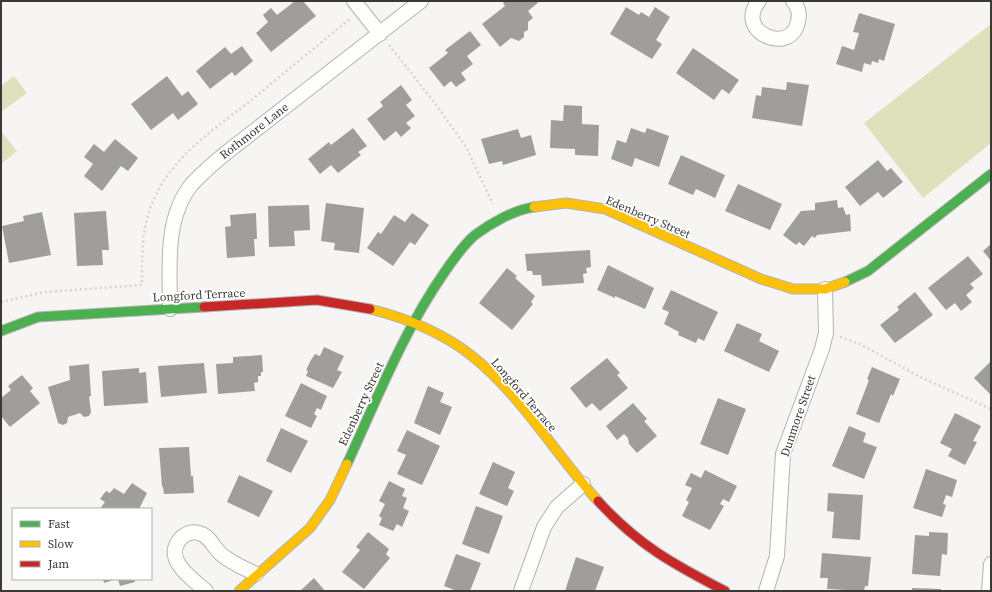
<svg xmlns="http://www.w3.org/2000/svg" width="992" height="592" viewBox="0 0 992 592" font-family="'Source Serif 4',serif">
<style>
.green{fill:#dfe1bd}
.building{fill:#9f9e9d}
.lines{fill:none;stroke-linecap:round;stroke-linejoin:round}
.street-casing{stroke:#b4b3b2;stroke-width:16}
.fast-casing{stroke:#b4b3b2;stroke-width:11}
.slow-casing{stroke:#b4b3b2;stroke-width:11}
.jam-casing{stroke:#b4b3b2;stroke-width:11}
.path{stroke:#d4d4d3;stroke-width:2.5;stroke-dasharray:2 3;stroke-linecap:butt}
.street{stroke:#fefefd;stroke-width:14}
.fast{stroke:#4caf50;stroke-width:9}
.slow{stroke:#ffc107;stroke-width:9}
.jam{stroke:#c62828;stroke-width:9}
.labels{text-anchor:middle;stroke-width:4;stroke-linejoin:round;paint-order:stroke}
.street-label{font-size:12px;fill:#3a3937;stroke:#fff}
</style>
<rect width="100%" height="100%" fill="#f7f5f3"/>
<path class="green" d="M991,24V143L923,198L864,123Z
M14,76L27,93L1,112V86Z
M1,131L17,151L1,164Z"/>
<path class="building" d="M295,1H303L316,16L271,52L256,33L268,22L263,15L271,8L277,15Z
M505,1H540L528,11L533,18L528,22V30L524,32V37L519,41L511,38L500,47L482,24L505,6L503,3Z
M626,7L639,15L641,12L649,17L655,7L670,17L656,40L662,44L652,59L610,34Z
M859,13L895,24L884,61L879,59L878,63L872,61L871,65L864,63L862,72L836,64L842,46L854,50L859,33L853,32Z
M470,31L481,45L467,56L473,64L461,73L466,80L456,87L451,81L444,87L429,68L448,53L445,50Z
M242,46L253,61L235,76L232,72L210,89L196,71L225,47L231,54Z
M693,48L739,80L729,94L722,89L714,100L676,73Z
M167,76L182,96L188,91L198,104L178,120L173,113L151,130L131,104Z
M787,82L809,85L802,126L752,118L756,95L761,96L762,87L786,90Z
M401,85L412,100L406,105L415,116L406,123L411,128L401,137L396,131L384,141L367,119L383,106L380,102Z
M564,105L582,106V124L599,125L598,156L575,155V149L550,148L551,120L563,121Z
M353,128L367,146L358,152L361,155L338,173L331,165L320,174L308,159L329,142L331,145Z
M631,128L645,133L647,128L669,136L659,167L635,158L632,167L611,159L617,140L626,143Z
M518,129L521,138L531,135L536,155L503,165L502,161L489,164L481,139Z
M115,139L138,158L128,171L121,166L102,191L84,176L93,164L84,157L94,144L104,152Z
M681,155L725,175L715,198L696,189L693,195L668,184Z
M878,160L887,171L891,168L903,182L883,198L878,192L860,206L845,187Z
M738,184L782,204L770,230L725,211Z
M837,200L838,208L843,207L846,215L850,214L851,231L817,235L815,238L812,236L804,246L799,242L796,245L783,235L801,211L815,210V203Z
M326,203L364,208L359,253L334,250L335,243L321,241Z
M309,205L310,230L294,231L295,246L269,247L268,206Z
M106,211L109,250H102L103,265L77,266L74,213Z
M42,212L51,255L9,263L2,226L24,221L23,216Z
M256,213L257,239H254L255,256L227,258L225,227L231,226L230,215Z
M412,213L429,225L415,245L410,242L393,266L367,248L378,232L381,234L394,215L405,222Z
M991,244V261L983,251Z
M590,250L591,267L586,268L587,273L583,274L584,283L542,286L541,275H533L532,271H527L525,254Z
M968,256L983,274L970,284L974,288L966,295L972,302L961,311L955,303L946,310L928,288Z
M608,265L654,288L645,309L615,296V298L597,290Z
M507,268L517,276L515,278L535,296L531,302L533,304L512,330L479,303Z
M671,290L718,312L704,341L698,338L696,343L678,335L679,332L664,324L669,312L662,309Z
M915,292L933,315L895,343L880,325L899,310L897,307Z
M737,323L762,334L759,341L779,351L769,372L724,351Z
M324,347L344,356L337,370L342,372L333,388L306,376L308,371L306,370L311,360L315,354L320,356Z
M262,355L263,372H261V376H258V382L254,383L255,391L218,394L216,364L233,363V357Z
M607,358L620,373L617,375L628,388L600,411L592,403L586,408L570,388Z
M991,361V395L974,378Z
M204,363L207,393L161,397L158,366Z
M89,364L91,396L89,397L91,412L89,416L84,417L80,413L68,417L67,423L63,425L58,423L48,387L70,380L69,366Z
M872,367L900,379L893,396L891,394L879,423L856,414L869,380L867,379Z
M139,368V373L146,372L148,403L104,406L102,371Z
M22,375L33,388L30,391L40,403L10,427L1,416V398L11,390L8,386Z
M301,383L327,396L321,410L317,408L314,414L317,416L311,428L285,416Z
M428,386L444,393L440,402L452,407L440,435L414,423Z
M718,398L746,409L728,455L700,444Z
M633,403L647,419L644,421L657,436L637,453L629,444L628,438L624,434L617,440L606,426Z
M955,413L981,426L973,441L977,442L965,465L948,456L952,449L940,443Z
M849,426L866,433L863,442L877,447L864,479L832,466Z
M281,428L308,441L291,473L266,461Z
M407,430L440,446L422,485L397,474L406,455L397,451Z
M189,447L191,476H193L194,493L164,494L163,487H162L159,448Z
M493,462L515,472L508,488L514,491L507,506L479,494Z
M926,469L957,480L952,497L946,495L943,504L946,505L942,517L913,508Z
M705,470L737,486L729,502L723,499L720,504L724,506L710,530L682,516L689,502L686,500L692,488L685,485L691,473L701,478Z
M239,475L273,491L259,517L227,502Z
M389,481L405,489L402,496L407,498L403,508L409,511L402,527L397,524L393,531L379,525L382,518L379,516L385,504L379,501Z
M132,483L147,493L139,509H100L105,502L100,499L106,491L110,493L114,488L124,494Z
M828,493L863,495L860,540L832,538L834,512L827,511Z
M476,506L503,516L489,554L462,544Z
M368,532L389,549L386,554L390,558L364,589L342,572L360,550L356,547Z
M929,532L948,533L947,555L942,554L940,576L912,574L915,535L929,536Z
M822,553L871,557L868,586H865L864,591L827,589L828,578H820Z
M456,554L481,563L470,591H457L444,586Z
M576,557L604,567L595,591H565Z
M314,578L325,591H300Z
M103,579H117L104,583Z
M118,579H134L135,582L120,586Z
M912,588L941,589V591H912Z"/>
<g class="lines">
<g class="street-casing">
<path id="street" d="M354,1L380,34
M759,1C733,32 792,57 798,21C800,14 798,7 793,1
M170,309C170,268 164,218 192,184C204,171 217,160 231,149L421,1
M206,591C191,578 161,558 182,537C187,533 193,531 199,533C210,536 213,547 221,554C231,563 244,568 256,574
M521,591L544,527L557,507L583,484
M766,591L777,556L783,454L822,349L826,333L825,289
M989,591L991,564"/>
</g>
<g class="fast-casing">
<path id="fast" d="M845,282L868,271L991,174
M1,331L38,317L204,307
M347,464C377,399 403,332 444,273C453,260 463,245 475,235C491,223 514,210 534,207"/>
</g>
<g class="slow-casing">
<path id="slow" d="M534,207L566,203L605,209L761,279L793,289H825L845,282
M370,309C406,318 442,332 472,356C522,396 555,454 598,501
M239,591L310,528L330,500L347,464"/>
</g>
<g class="jam-casing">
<path id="jam" d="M204,307L317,300L370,309
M598,501C638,545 673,564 725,591"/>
</g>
<path class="path" d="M389,45L434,102L466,147L493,204
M1,302L45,292L142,285C142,257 141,231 152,204C170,157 216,128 254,98C286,71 318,45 350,19
M840,337L860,344L920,377L991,409"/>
<use href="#street" class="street"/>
<use href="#fast" class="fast"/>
<use href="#slow" class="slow"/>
<use href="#jam" class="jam"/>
</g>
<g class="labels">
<g class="street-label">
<text transform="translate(254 131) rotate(-38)" y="4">Rothmore Lane</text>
<text transform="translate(648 217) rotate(23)" y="4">Edenberry Street</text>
<text transform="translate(199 295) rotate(-3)" y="4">Longford Terrace</text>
<text transform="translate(524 395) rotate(49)" y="4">Longford Terrace</text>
<text transform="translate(361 404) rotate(-65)" y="4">Edenberry Street</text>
<text transform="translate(798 416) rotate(-71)" y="4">Dunmore Street</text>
</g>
</g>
<rect width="992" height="592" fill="none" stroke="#3a3937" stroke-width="4"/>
<rect x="12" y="508" width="140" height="72" fill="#ffffff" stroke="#b0b0af"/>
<rect x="20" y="521" width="20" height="6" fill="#4caf50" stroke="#b0b0af"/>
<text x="48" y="528" font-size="12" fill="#3a3937">Fast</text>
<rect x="20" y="541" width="20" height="6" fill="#ffc107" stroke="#b0b0af"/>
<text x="48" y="548" font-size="12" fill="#3a3937">Slow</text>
<rect x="20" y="561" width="20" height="6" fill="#c62828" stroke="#b0b0af"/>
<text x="48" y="568" font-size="12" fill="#3a3937">Jam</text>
</svg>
